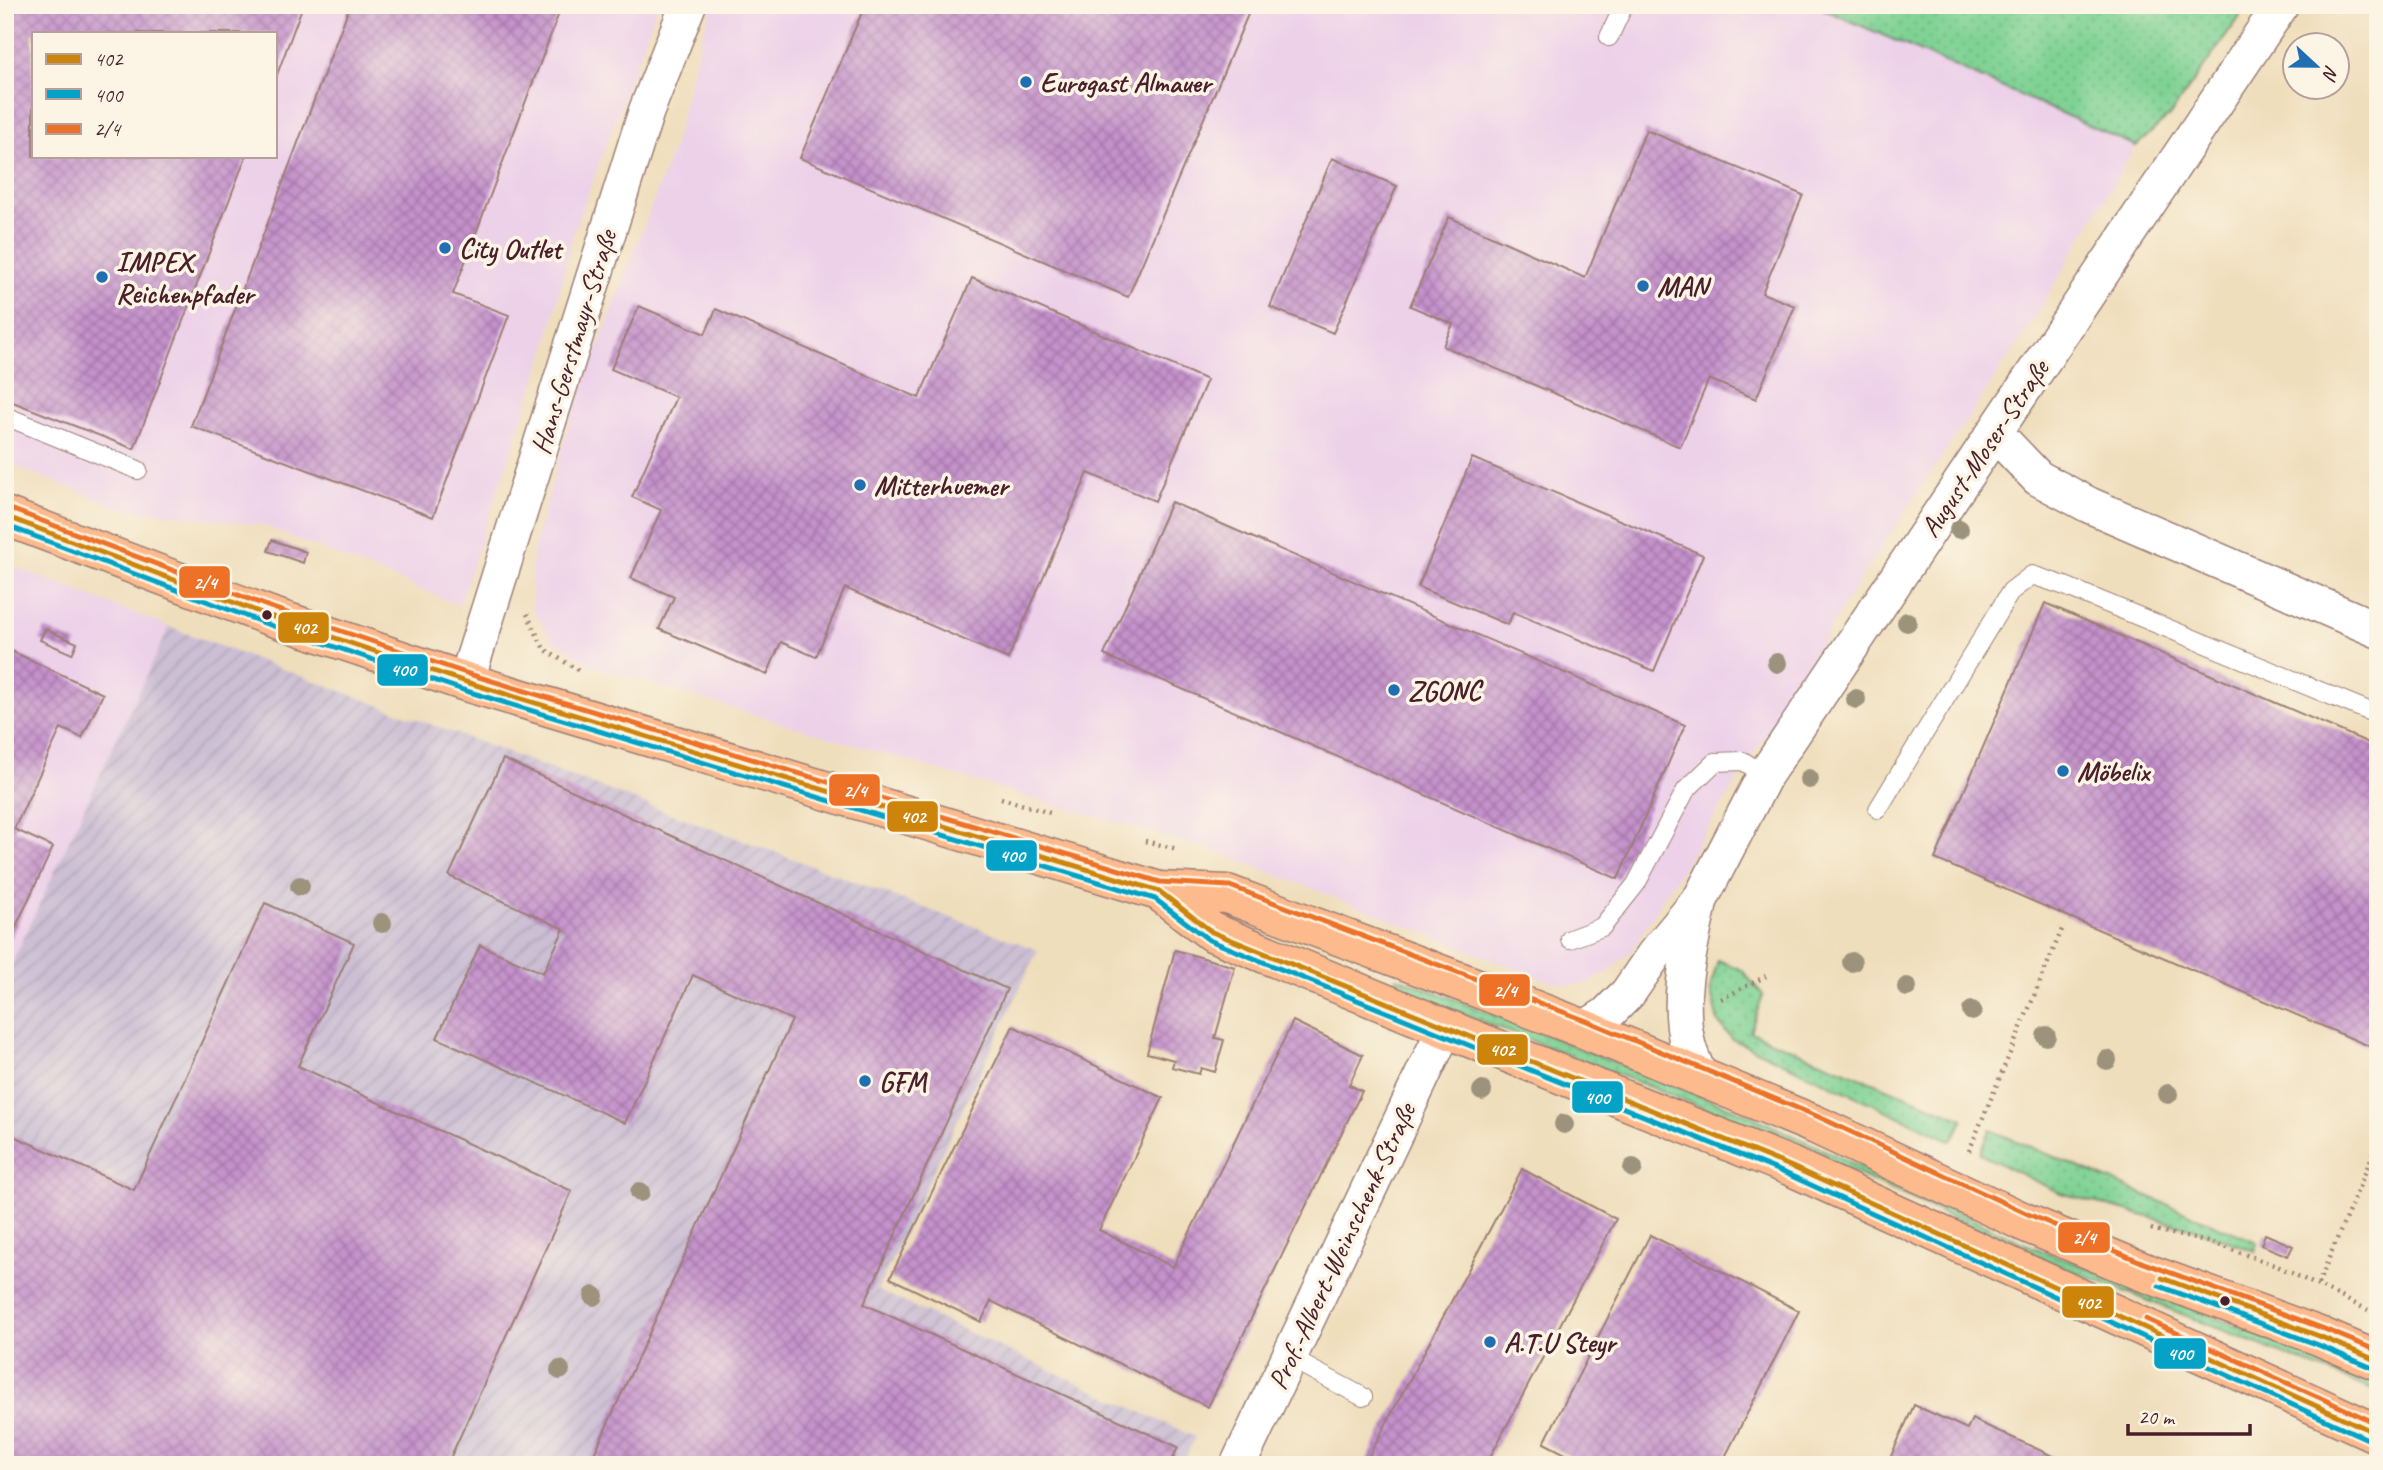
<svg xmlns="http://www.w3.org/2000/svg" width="2383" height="1470" viewBox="0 0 2383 1470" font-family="Caveat,sans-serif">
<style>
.built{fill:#edd1e9;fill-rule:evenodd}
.industrial{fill:url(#industrial-furrows)}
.grass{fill:url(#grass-dots);stroke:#647860;stroke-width:2}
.building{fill:url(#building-cross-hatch)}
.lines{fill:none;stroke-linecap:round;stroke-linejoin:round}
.lane-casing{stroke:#9c7e74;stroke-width:20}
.street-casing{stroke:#9c7e74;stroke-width:38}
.primary-casing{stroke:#9c7e74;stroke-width:41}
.path{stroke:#9c7e74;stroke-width:4.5;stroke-dasharray:2 5;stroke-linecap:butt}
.lane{stroke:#fff;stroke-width:18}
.street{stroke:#fff;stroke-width:35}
.primary{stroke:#fcba8d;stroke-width:38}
.bus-1-casing{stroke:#fcf5e5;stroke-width:10}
.bus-2-casing{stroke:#fcf5e5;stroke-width:10}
.bus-3-casing{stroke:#fcf5e5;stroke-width:10}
.bus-1{stroke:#cc840b;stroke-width:5}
.bus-2{stroke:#04a2c6;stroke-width:5}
.bus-3{stroke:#ed7127;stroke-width:5}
.tree{fill:#9d937d}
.poi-dot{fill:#1f6fb2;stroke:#fcf5e5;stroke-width:2.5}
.bus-dot{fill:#4a1f2b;stroke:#fcf5e5;stroke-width:2.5}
.labels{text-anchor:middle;stroke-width:7;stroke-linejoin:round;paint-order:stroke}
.poi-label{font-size:28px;font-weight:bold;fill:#4a1f2b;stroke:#fcf5e5;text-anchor:start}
.street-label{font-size:28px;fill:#4a1f2b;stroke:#fcf5e5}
.line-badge{stroke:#fcf5e5;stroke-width:2.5}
.badge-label{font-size:19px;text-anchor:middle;font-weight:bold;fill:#fff}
</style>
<defs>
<pattern id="industrial-furrows" width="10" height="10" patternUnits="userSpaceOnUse" patternTransform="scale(1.75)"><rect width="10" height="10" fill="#ccbfd4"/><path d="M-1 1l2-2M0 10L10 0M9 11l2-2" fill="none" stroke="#b1a4b6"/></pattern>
<pattern id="grass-dots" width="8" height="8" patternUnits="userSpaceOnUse" patternTransform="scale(1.75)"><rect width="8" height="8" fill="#7fd294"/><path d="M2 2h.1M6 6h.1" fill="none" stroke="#6fb480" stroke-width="1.8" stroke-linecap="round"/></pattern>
<pattern id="building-cross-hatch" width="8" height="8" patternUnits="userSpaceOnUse" patternTransform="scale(1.75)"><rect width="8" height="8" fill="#c592cc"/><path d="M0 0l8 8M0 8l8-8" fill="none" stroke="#a277a6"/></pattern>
</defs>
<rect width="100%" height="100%" fill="#fcf5e5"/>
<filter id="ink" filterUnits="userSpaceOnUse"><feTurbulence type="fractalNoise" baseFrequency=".0143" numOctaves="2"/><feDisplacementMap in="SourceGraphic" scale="14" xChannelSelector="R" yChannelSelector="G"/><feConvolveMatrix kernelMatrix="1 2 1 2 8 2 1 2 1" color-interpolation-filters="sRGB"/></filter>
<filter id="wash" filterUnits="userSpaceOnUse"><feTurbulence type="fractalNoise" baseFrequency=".00686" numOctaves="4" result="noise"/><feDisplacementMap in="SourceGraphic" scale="28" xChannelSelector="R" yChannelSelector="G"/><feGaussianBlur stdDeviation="1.57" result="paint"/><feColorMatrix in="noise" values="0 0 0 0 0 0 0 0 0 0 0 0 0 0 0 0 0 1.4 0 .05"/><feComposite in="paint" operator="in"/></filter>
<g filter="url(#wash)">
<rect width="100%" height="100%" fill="#efdebc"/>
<path class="built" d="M5,5H658L573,234L546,349L459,605L262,525L120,508L5,462ZM33,33H275V156H33Z
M713,5H1814L2136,146L2029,327L1863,574L1765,736L1630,952L1607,973L1585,984L1566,985L1540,978L1213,850L1034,799L593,666L552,639L533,610L531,576L534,546L569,424L674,146L699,43Z
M5,563L169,627L5,978Z"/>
<path class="industrial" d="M169,627L1038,950L877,1290L1195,1437L1182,1465H5V978Z"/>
<path class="grass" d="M1814,5H2243L2239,18L2169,116L2136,146Z
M1718,960L1742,970L1763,995L1750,1032L1963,1119L1952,1141L1732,1039L1718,1022L1710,988Z
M1397,977L1747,1114L2028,1245L2378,1380V1392L2046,1260L1763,1131L1394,987Z
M1990,1130L2257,1242L2255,1251L2197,1230L2060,1193L1980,1154Z"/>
<g id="blocks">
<path class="building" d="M5,5H303L275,80V33H33V156H246L134,449L5,399Z
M350,5H562L453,294L509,315L433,517L191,426Z
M865,5H1252L1128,297L800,158Z
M1646,130L1803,195L1762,293L1795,306L1756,399L1709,379L1680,447L1443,346L1453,324L1410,306L1449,217L1585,278Z
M1332,158L1397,186L1333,333L1270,307Z
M972,278L1207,380L1155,501L1088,473L1008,659L845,588L816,657L781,642L767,675L659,629L674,597L631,578L661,510L632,497L676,397L611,369L639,306L705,334L716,309L919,398Z
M1472,458L1703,555L1654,671L1513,612L1508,625L1418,587Z
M1171,502L1685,725L1618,879L1104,655Z
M272,540L306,552L303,563L268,551Z
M2045,603L2378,747V1050L1935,859Z
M45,629L77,643L72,654L40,640Z
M5,648L103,694L82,738L61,728L14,829L53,847L5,950Z
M503,759L1007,989L864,1304L1178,1447L1170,1465H589L792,1020L693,975L625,1123L437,1038L480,945L543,973L564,929L449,876Z
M265,903L354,943L298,1066L572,1191L447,1465H5V1132L134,1190Z
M1175,950L1235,967L1215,1038L1224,1040L1215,1072L1201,1068L1199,1074L1172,1067L1174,1060L1147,1053Z
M1293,1021L1363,1055L1349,1085L1362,1091L1208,1407L991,1301L981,1322L890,1278L1013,1026L1163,1098L1099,1230L1173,1267Z
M1522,1169L1616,1219L1486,1465H1364Z
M2265,1234L2293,1246L2288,1256L2261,1245Z
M1650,1235L1799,1311L1724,1459L1736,1465H1587L1544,1443Z
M1914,1405L1967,1429L1972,1419L2072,1465H1887Z"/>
</g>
</g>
<g filter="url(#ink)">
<use href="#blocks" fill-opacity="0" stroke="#9c7e74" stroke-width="2"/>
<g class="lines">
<g class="lane-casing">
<path id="lane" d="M1609,37L1624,5
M5,416L138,470
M1878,809L2011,591L2032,575L2065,586L2378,715
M1570,939L1602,927L1636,884L1686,790L1715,762L1743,761L1765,775
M1288,1357L1363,1397"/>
</g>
<g class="street-casing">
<path id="street" d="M1995,433L2038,478L2089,505L2378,630
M466,682L646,112L688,5
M1699,905C1689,951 1676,999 1688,1046C1691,1057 1696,1067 1700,1077
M1584,1029L1606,1015L1628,993L1654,955L1701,898L1765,775L2281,5
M1238,1465L1445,1028"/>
</g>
<g class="primary-casing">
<path id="primary" d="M5,516L267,615L466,682L1159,891L1227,894L1472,986L1584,1029L1816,1125L2024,1222L2141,1271L2319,1336L2378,1361
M1159,891L1212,932L1445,1028L1790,1166L2378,1434"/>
</g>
<path class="path" d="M527,614L544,649L581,672
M1001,798L1050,813
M1145,841L1177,849
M1721,999L1766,976
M1969,1151L2063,927
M2151,1229L2216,1244L2277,1266L2368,1310
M2318,1284L2378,1142"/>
<use href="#lane" class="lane"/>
<use href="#street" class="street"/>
<use href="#primary" class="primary"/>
<g class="bus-1-casing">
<path id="bus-1" d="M5,516L267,615L466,682L1159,891L1212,932L1790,1166L2378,1434
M2162,1278L2319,1336L2378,1361"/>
</g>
<g class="bus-2-casing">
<path id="bus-2" d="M5,525L264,623L463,690L1155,899L1209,940L1787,1174L2374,1442
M2159,1286L2316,1344L2375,1369"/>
</g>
<g class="bus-3-casing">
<path id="bus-3" d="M8,508L270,607L469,674L1160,882L1230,886L1587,1021L1819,1117L2028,1214L2144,1263L2322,1328L2378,1351
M2146,1319L2378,1424"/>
</g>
<use href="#bus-1" class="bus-1"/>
<use href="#bus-2" class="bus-2"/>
<use href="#bus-3" class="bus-3"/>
</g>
<g class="tree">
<circle cx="1959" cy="529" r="10"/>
<circle cx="1907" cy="622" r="10"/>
<circle cx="1777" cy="663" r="10"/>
<circle cx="1856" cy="699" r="10"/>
<circle cx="1809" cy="779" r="10"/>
<circle cx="300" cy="886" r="10"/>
<circle cx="382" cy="923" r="10"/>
<circle cx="1852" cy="962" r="10"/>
<circle cx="1907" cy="987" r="10"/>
<circle cx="1972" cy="1011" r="10"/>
<circle cx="2046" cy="1036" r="10"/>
<circle cx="2107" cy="1060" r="10"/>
<circle cx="1482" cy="1091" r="10"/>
<circle cx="2168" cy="1094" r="10"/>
<circle cx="1564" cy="1124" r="10"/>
<circle cx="1633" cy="1168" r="10"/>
<circle cx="640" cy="1192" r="10"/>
<circle cx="594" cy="1296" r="10"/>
<circle cx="560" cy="1370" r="10"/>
</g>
</g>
<g class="poi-dot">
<circle cx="1026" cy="82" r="7"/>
<circle cx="445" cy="248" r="7"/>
<circle cx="102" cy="277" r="7"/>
<circle cx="1643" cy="286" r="7"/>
<circle cx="860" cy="485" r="7"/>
<circle cx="1394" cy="690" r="7"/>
<circle cx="2063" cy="771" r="7"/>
<circle cx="865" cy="1081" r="7"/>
<circle cx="1490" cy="1342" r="7"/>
</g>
<g class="bus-dot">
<circle cx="267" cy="615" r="6"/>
<circle cx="2225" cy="1301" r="6"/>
</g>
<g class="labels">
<g class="poi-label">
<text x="1040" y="92">Eurogast Almauer</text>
<text x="459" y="258">City Outlet</text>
<text x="116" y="271">IMPEX<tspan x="116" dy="32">Reichenpfader</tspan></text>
<text x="1657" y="296">MAN</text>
<text x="874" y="495">Mitterhuemer</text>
<text x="1408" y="700">ZGONC</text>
<text x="2077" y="781">Möbelix</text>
<text x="879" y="1091">GFM</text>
<text x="1504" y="1352">A.T.U Steyr</text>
</g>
<g class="street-label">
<text transform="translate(573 342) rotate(-73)" y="10">Hans-Gerstmayr-Straße</text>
<text transform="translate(1984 448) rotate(-56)" y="10">August-Moser-Straße</text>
<text transform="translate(1341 1246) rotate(-65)" y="10">Prof.-Albert-Weinschenk-Straße</text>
</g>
</g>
<g class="line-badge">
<rect x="178" y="565" width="53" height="34" rx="7" fill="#ed7127"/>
<rect x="277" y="611" width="53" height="33" rx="7" fill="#cc840b"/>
<rect x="376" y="653" width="53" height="34" rx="7" fill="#04a2c6"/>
<rect x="828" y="773" width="53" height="34" rx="7" fill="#ed7127"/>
<rect x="886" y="800" width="53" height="33" rx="7" fill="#cc840b"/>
<rect x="985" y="839" width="53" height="33" rx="7" fill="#04a2c6"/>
<rect x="1478" y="973" width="53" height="34" rx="7" fill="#ed7127"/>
<rect x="1476" y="1033" width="53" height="33" rx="7" fill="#cc840b"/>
<rect x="1571" y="1080" width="53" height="34" rx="7" fill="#04a2c6"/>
<rect x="2057" y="1221" width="54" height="33" rx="7" fill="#ed7127"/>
<rect x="2061" y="1285" width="54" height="34" rx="7" fill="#cc840b"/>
<rect x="2153" y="1337" width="54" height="33" rx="7" fill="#04a2c6"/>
</g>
<g class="badge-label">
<text x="205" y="589">2/4</text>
<text x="304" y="634">402</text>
<text x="403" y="676">400</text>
<text x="855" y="797">2/4</text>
<text x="913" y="823">402</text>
<text x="1012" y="862">400</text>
<text x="1505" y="997">2/4</text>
<text x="1502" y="1056">402</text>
<text x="1597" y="1104">400</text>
<text x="2084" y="1244">2/4</text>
<text x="2088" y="1309">402</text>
<text x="2180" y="1360">400</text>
</g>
<rect width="2383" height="1470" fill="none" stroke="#fcf5e5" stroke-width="28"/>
<rect x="32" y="32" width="245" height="126" fill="#fcf5e5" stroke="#b59f9b" stroke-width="2"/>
<rect x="46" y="54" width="35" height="10" fill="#cc840b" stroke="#b59f9b" stroke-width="2"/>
<text x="94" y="66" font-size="21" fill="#4a1f2b">402</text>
<rect x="46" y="89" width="35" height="10" fill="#04a2c6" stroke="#b59f9b" stroke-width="2"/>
<text x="94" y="102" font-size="21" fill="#4a1f2b">400</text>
<rect x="46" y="124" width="35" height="10" fill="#ed7127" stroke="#b59f9b" stroke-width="2"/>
<text x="94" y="136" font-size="21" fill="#4a1f2b">2/4</text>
<g transform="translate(2316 66) rotate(112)"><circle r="33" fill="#fcf5e5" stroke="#b59f9b" stroke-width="2"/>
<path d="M0-5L12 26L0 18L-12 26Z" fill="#1f6fb2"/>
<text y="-10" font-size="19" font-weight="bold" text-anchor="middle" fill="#4a1f2b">N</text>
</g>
<path d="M2128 1424v10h122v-10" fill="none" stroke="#4a1f2b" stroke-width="3.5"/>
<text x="2138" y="1424" font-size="21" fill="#4a1f2b" stroke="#fcf5e5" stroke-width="5" paint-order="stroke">20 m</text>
</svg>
